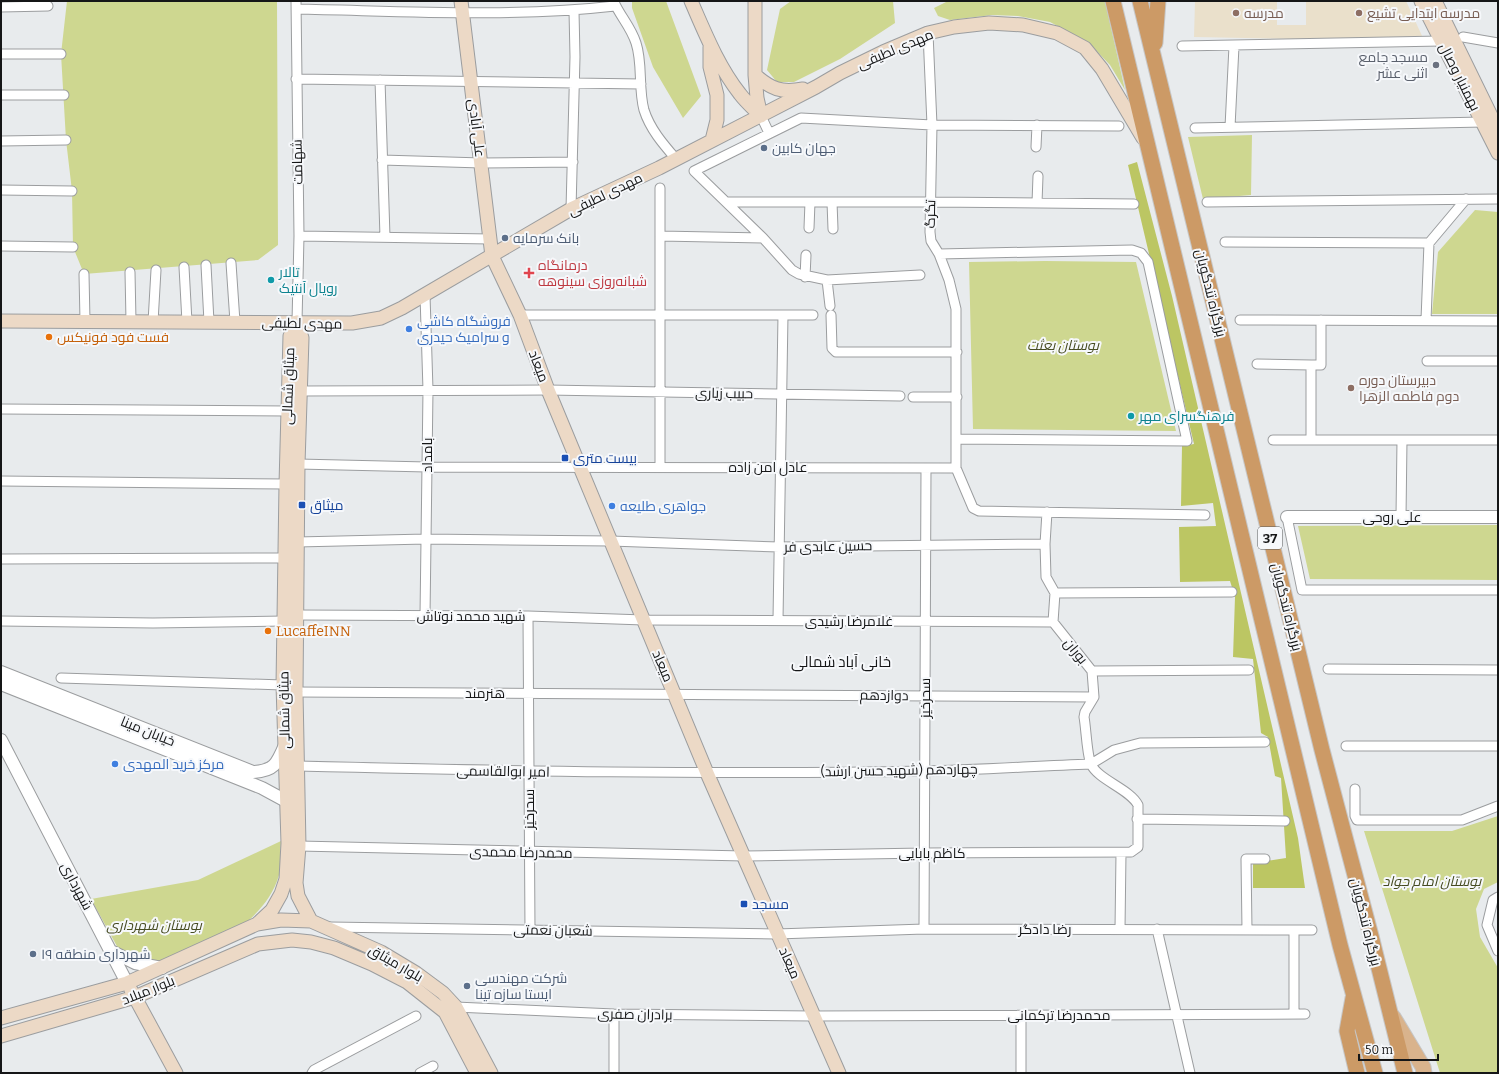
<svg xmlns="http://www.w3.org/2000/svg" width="1499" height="1074" viewBox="0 0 1499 1074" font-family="Bitter,Cairo,serif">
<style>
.education{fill:#eae0cb}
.green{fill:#ced790}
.forest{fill:#bcc663}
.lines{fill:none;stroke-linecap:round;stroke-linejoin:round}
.minor-casing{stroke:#9b9d9f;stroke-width:11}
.tertiary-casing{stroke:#9b9d9f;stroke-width:14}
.secondary-casing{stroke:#9b9d9f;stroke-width:15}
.primary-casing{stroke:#c7c7c7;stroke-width:17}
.trunk-casing{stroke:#c7c7c7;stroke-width:17}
.minor{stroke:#fff;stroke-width:9}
.tertiary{stroke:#fff;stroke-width:12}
.secondary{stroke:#ecd9c6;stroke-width:13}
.primary{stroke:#d9b38c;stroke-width:15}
.trunk{stroke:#cc9a66;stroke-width:15}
.education-dot{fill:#8d6e63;stroke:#f6f8fb;stroke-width:1.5}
.worship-dot{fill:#6b7280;stroke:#f6f8fb;stroke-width:1.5}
.service-dot{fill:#5c6f8a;stroke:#f6f8fb;stroke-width:1.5}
.health-dot{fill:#e0444e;stroke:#f6f8fb;stroke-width:1.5}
.culture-dot{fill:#0f9aa8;stroke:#f6f8fb;stroke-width:1.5}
.shop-dot{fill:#3f7fe0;stroke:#f6f8fb;stroke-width:1.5}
.food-dot{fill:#e8710a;stroke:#f6f8fb;stroke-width:1.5}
.transit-dot{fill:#1a4fb4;stroke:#f6f8fb;stroke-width:1.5}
.labels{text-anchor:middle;stroke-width:4;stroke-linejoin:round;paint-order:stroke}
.shield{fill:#f6f8fb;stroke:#585a5b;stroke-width:1}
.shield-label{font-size:13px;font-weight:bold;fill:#151617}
.education-label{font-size:14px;fill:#785e54;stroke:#f6f8fb;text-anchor:start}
.street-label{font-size:14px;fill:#151617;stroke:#f6f8fb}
.worship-label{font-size:14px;fill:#5b616d;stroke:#f6f8fb;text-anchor:end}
.service-label{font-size:14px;fill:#4e5e75;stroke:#f6f8fb;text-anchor:start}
.health-label{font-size:14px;fill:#be3a42;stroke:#f6f8fb;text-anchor:start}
.culture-label{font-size:14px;fill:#0d838f;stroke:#f6f8fb;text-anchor:start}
.shop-label{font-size:14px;fill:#366cbe;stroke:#f6f8fb;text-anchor:start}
.food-label{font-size:14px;fill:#c56008;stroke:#f6f8fb;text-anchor:start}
.park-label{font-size:14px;font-style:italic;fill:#464b21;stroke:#f6f8fb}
.transit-label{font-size:14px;fill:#164399;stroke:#f6f8fb;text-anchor:start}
.neighbourhood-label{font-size:15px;fill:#151617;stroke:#f6f8fb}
</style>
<rect width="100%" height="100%" fill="#e8ebed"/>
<path class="education" d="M1195,1H1277V25H1306V1H1406L1423,38L1294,39L1194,37Z"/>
<path class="green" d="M67,1H277L278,245L258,260L84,274L73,247L72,191L66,140L61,54Z
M632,1H666L701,96L683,118L653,67L632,8Z
M791,1H893L895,23L840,59L794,82H777L767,70L780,9Z
M948,1H1105L1125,90L1110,65L1088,42L1050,22L1018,16L992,15L950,20L938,16L934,8Z
M1252,135L1251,195L1203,199L1188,137Z
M1475,210L1498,212V314H1432L1438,252Z
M1045,261L1136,262L1176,431L973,429L969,262Z
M1498,525V580L1310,579L1298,526Z
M1498,816V882L1484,889L1476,909L1480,937L1498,968V1073H1440L1364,831H1452Z
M281,841C280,852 281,865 279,875C273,897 257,914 241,927L158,962L138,959L119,950L91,899L198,880Z"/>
<path class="forest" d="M1137,162L1172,296L1298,838L1305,888H1253V863L1286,858L1281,778L1275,776L1268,737L1261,733L1253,659L1233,657L1235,597L1230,581L1180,582L1179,527L1216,526L1213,503L1181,506L1182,446L1194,444L1128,165Z"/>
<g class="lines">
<g class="minor-casing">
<path id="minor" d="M296,1L299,236L297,322
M614,2C620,16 631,27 636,43C643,64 638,88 644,110C650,129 663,144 676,159
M1,7L48,6
M296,9C402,11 510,18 615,6
M928,33L932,125L930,232L931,241L939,254L949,280L956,309V468L973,508L979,511L1205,515
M1463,37L1498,43
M1182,46L1441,41
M1,54H61
M296,79L641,84
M380,80L385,237
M1,95H64
M761,116L769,133
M1230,127L1234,46
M1195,128L1483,122
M1,141L66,140
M1036,147L1037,125
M382,160L482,163L573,162
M660,188V467
M1,190L72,191
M727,202H931L1134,204
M832,202L833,229
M1207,202L1498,199
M1037,203L1038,176
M571,209L575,57L574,11
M809,228L810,202
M299,236L491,239
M660,236L763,238
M1225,242L1429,243L1466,199
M1,246L73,247
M939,254L1132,250L1141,253L1148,262L1187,441L956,439
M231,263L235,322
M206,265L209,322
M184,267L187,322
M130,272L131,321
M84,274L85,321
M920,275L827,280L799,274L792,270L763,238L694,171L801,118L932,125L1119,126
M805,277L806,255
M827,280L830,306
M425,295L428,390L425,616
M520,315H813
M831,315L832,348L836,352H957
M1240,320L1498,321
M1426,320L1429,243
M153,322L156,270
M1427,361H1498
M1257,364L1311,365
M301,391L548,390L900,396
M913,397H957
M1,409L287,411
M1273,440H1498
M1311,440V365H1321V320
M298,464L427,467L956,468
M1,481L286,484
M1287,517L1302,590H1498
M1401,517L1402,440
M297,542L426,539L611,541L779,547L1045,544
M1,559L285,558
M1055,593L1232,592
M298,615L528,616L644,620L1053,622
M528,616L530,930
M778,620L783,315
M1,621L153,623L284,621
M1328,669L1498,670
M1092,671L1249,670
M61,678L283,685
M296,692L1094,697
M1346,746H1498
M298,766C507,771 715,775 924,771C979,770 1035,766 1091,764L1114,750L1140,743L1265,742
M1355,789V816L1357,820H1462L1498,806
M1137,819L1285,821
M299,846L744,856L924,853L1131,852L1138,847V805C1130,789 1098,780 1091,764C1087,756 1086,727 1084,717L1085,712L1094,697L1092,671L1053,622L1055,593L1046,577L1045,544L1047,512
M1498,897L1493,900L1487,925L1498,951
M330,927L777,934L924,929L1312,930
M924,929L926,468
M1120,929L1121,853
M1157,929L1190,1073
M1247,930L1246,859H1265
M456,1007L614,1014L813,1016L1305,1014
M614,1014V1073
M1294,1014V930
M1021,1015V1073
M312,1073L314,1070L416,1016
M420,1073L433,1066"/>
</g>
<g class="tertiary-casing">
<path id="tertiary" d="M1287,517H1498
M1,672L253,772C274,771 277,764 285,745
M1,684L262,788L286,801
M1,740L127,983
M111,951L135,963L162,968"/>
</g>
<g class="secondary-casing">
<path id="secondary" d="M461,1L492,256L520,315L548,390L707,773L839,1073
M691,1C705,33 718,66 740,94C746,102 754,109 761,116L757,98L755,75V1
M1421,1L1498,153
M1435,1L1498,130
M710,47V67L717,95V120L712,140
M755,75C771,89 781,93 803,89
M1,321L352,323L381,318L402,308L571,209L659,168L816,87L840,73L883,52L928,33L954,27L989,23L1023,25L1057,33L1085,48L1102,69L1143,138
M297,322L302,338L298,464L296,692L299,846L296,883L298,896L311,921
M257,924L272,910L281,894L286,879L288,843L283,685L286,484L290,336L297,322
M131,990L176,1073
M1,1018L127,983L257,924L281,920L311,921L381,952L416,973L443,993L456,1007L491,1073
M1,1036L135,997L258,944L292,940L311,942L334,948L372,964L407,982L445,1012L477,1073"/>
</g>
<g class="primary-casing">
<path id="primary" d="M1393,1017L1423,1067L1424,1073"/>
</g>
<g class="trunk-casing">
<path id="trunk" d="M1113,1L1340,945L1375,1073
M1140,1L1322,750L1371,936L1405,1073
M1155,43L1158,1
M1353,998L1347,1031L1357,1073"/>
</g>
<use href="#minor" class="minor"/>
<use href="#tertiary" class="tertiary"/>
<use href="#secondary" class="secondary"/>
<use href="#primary" class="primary"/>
<use href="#trunk" class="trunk"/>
</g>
<g class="education-dot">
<circle cx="1236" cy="13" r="4"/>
<circle cx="1359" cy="13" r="4"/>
<circle cx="1351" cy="388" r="4"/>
</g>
<circle class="worship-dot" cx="1436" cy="65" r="4"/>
<g class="service-dot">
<circle cx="764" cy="148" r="4"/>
<circle cx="505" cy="238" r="4"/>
<circle cx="33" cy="954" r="4"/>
<circle cx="467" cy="986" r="4"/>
</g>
<path class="health-dot" d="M527 267h4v4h4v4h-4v4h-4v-4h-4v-4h4z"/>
<g class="culture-dot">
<circle cx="271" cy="280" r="4"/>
<circle cx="1131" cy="416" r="4"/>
</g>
<g class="shop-dot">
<circle cx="409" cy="329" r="4"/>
<circle cx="612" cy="506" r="4"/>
<circle cx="115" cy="764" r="4"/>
</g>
<g class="food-dot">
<circle cx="49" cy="337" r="4"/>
<circle cx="268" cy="631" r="4"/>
</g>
<g class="transit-dot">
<rect x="561" y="454" width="8" height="8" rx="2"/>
<rect x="298" y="501" width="8" height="8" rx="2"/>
<rect x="740" y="900" width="8" height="8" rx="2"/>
</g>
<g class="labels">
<rect class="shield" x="1258" y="527" width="24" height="22" rx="3"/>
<g class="shield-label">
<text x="1270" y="543">37</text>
</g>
<g class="education-label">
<text x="1244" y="18">مدرسه</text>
<text x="1367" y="18">مدرسه ابتدایی تشیع</text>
<text x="1359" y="385">دبیرستان دوره<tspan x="1359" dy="16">دوم فاطمه الزهرا</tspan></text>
</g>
<g class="street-label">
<text transform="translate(895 49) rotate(-23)" y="5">مهدی لطیفی</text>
<text transform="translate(1460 77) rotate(63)" y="5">بهمنیار وصال</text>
<text transform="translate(477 128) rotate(83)" y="5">علی آبادی</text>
<text transform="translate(297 162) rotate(-91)" y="5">شهامت</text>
<text transform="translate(605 194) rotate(-26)" y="5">مهدی لطیفی</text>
<text transform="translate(930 214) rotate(-89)" y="5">تگرگ</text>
<text transform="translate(1211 293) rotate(76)" y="5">بزرگراه تندگویان</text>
<text transform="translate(302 323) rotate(1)" y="5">مهدی لطیفی</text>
<text transform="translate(539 366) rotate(69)" y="5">میعاد</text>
<text transform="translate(288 386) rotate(-88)" y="5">میثاق شمالی</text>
<text transform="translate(724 393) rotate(1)" y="5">حبیب زیاری</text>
<text transform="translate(427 455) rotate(-90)" y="5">بامداد</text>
<text x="768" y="472">عادل امن زاده</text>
<text x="1392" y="522">علی روحی</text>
<text transform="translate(828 546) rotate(-1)" y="5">حسین عابدی‌ فر</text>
<text transform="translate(1287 607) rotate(76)" y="5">بزرگراه تندگویان</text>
<text x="471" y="621">شهید محمد نوتاش</text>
<text x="849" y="626">غلامرضا رشیدی</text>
<text transform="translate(1076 651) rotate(51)" y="5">بوران</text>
<text transform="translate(663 666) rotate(67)" y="5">میعاد</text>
<text x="485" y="698">هنرمند</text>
<text transform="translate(884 695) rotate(1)" y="5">دوازدهم</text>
<text transform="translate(925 698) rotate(-90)" y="5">سحرخیز</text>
<text transform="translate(284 710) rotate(-91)" y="5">میثاق شمالی</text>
<text transform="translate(148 731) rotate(22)" y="5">خیابان مینا</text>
<text transform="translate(899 770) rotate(-1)" y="5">چهاردهم (شهید حسن ارشد)</text>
<text transform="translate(503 771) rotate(1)" y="5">امیر ابوالقاسمی</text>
<text transform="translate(529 809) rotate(-90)" y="5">سحرخیز</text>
<text transform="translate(521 852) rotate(1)" y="5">محمدرضا محمدی</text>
<text x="932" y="858">کاظم بابایی</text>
<text transform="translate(77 886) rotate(62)" y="5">شهرداری</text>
<text transform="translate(1366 922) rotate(76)" y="5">بزرگراه تندگویان</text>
<text x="1045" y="934">رضا دادگر</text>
<text transform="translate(553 930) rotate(1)" y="5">شعبان نعمتی</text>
<text transform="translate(396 963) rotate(30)" y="5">بلوار میثاق</text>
<text transform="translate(790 963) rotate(66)" y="5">میعاد</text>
<text transform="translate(148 990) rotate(-22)" y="5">بلوار میلاد</text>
<text transform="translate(635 1014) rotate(1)" y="5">برادران صفری</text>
<text x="1059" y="1020">محمدرضا ترکمانی</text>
</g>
<g class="worship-label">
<text x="1428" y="62">مسجد جامع<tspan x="1428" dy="16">اثنی عشر</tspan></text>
</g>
<g class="service-label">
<text x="772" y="153">جهان کابین</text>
<text x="513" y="243">بانک سرمایه</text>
<text x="41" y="959">شهرداری منطقه ۱۹</text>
<text x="475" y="983">شرکت مهندسی<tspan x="475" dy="16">ایستا سازه تینا</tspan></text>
</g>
<g class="health-label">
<text x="538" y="270">درمانگاه<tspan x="538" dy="16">شبانه‌روزی سینوهه</tspan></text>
</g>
<g class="culture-label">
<text x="279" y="277">تالار<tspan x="279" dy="16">رویال آنتیک</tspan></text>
<text x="1139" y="421">فرهنگسرای مهر</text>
</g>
<g class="shop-label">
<text x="417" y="326">فروشگاه کاشی<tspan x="417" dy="16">و سرامیک حیدری</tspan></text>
<text x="620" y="511">جواهری طلیعه</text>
<text x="123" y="769">مرکز خرید المهدی</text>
</g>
<g class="food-label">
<text x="57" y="342">فست فود فونیکس</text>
<text x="276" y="636">LucaffeINN</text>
</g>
<g class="park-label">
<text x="1063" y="350">بوستان بعثت</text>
<text x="1432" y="886">بوستان امام جواد</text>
<text x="154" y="930">بوستان شهرداری</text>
</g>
<g class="transit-label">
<text x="573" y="463">بیست متری</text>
<text x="310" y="510">میثاق</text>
<text x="752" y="909">مسجد</text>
</g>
<g class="neighbourhood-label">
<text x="841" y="667">خانی آباد شمالی</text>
</g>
</g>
<rect width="1499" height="1074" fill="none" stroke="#151617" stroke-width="4"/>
<path d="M1359 1054v6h79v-6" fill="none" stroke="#151617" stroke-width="2"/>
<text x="1365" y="1054" font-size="12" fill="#151617" stroke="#f6f8fb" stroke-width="3" paint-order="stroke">50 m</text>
</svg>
